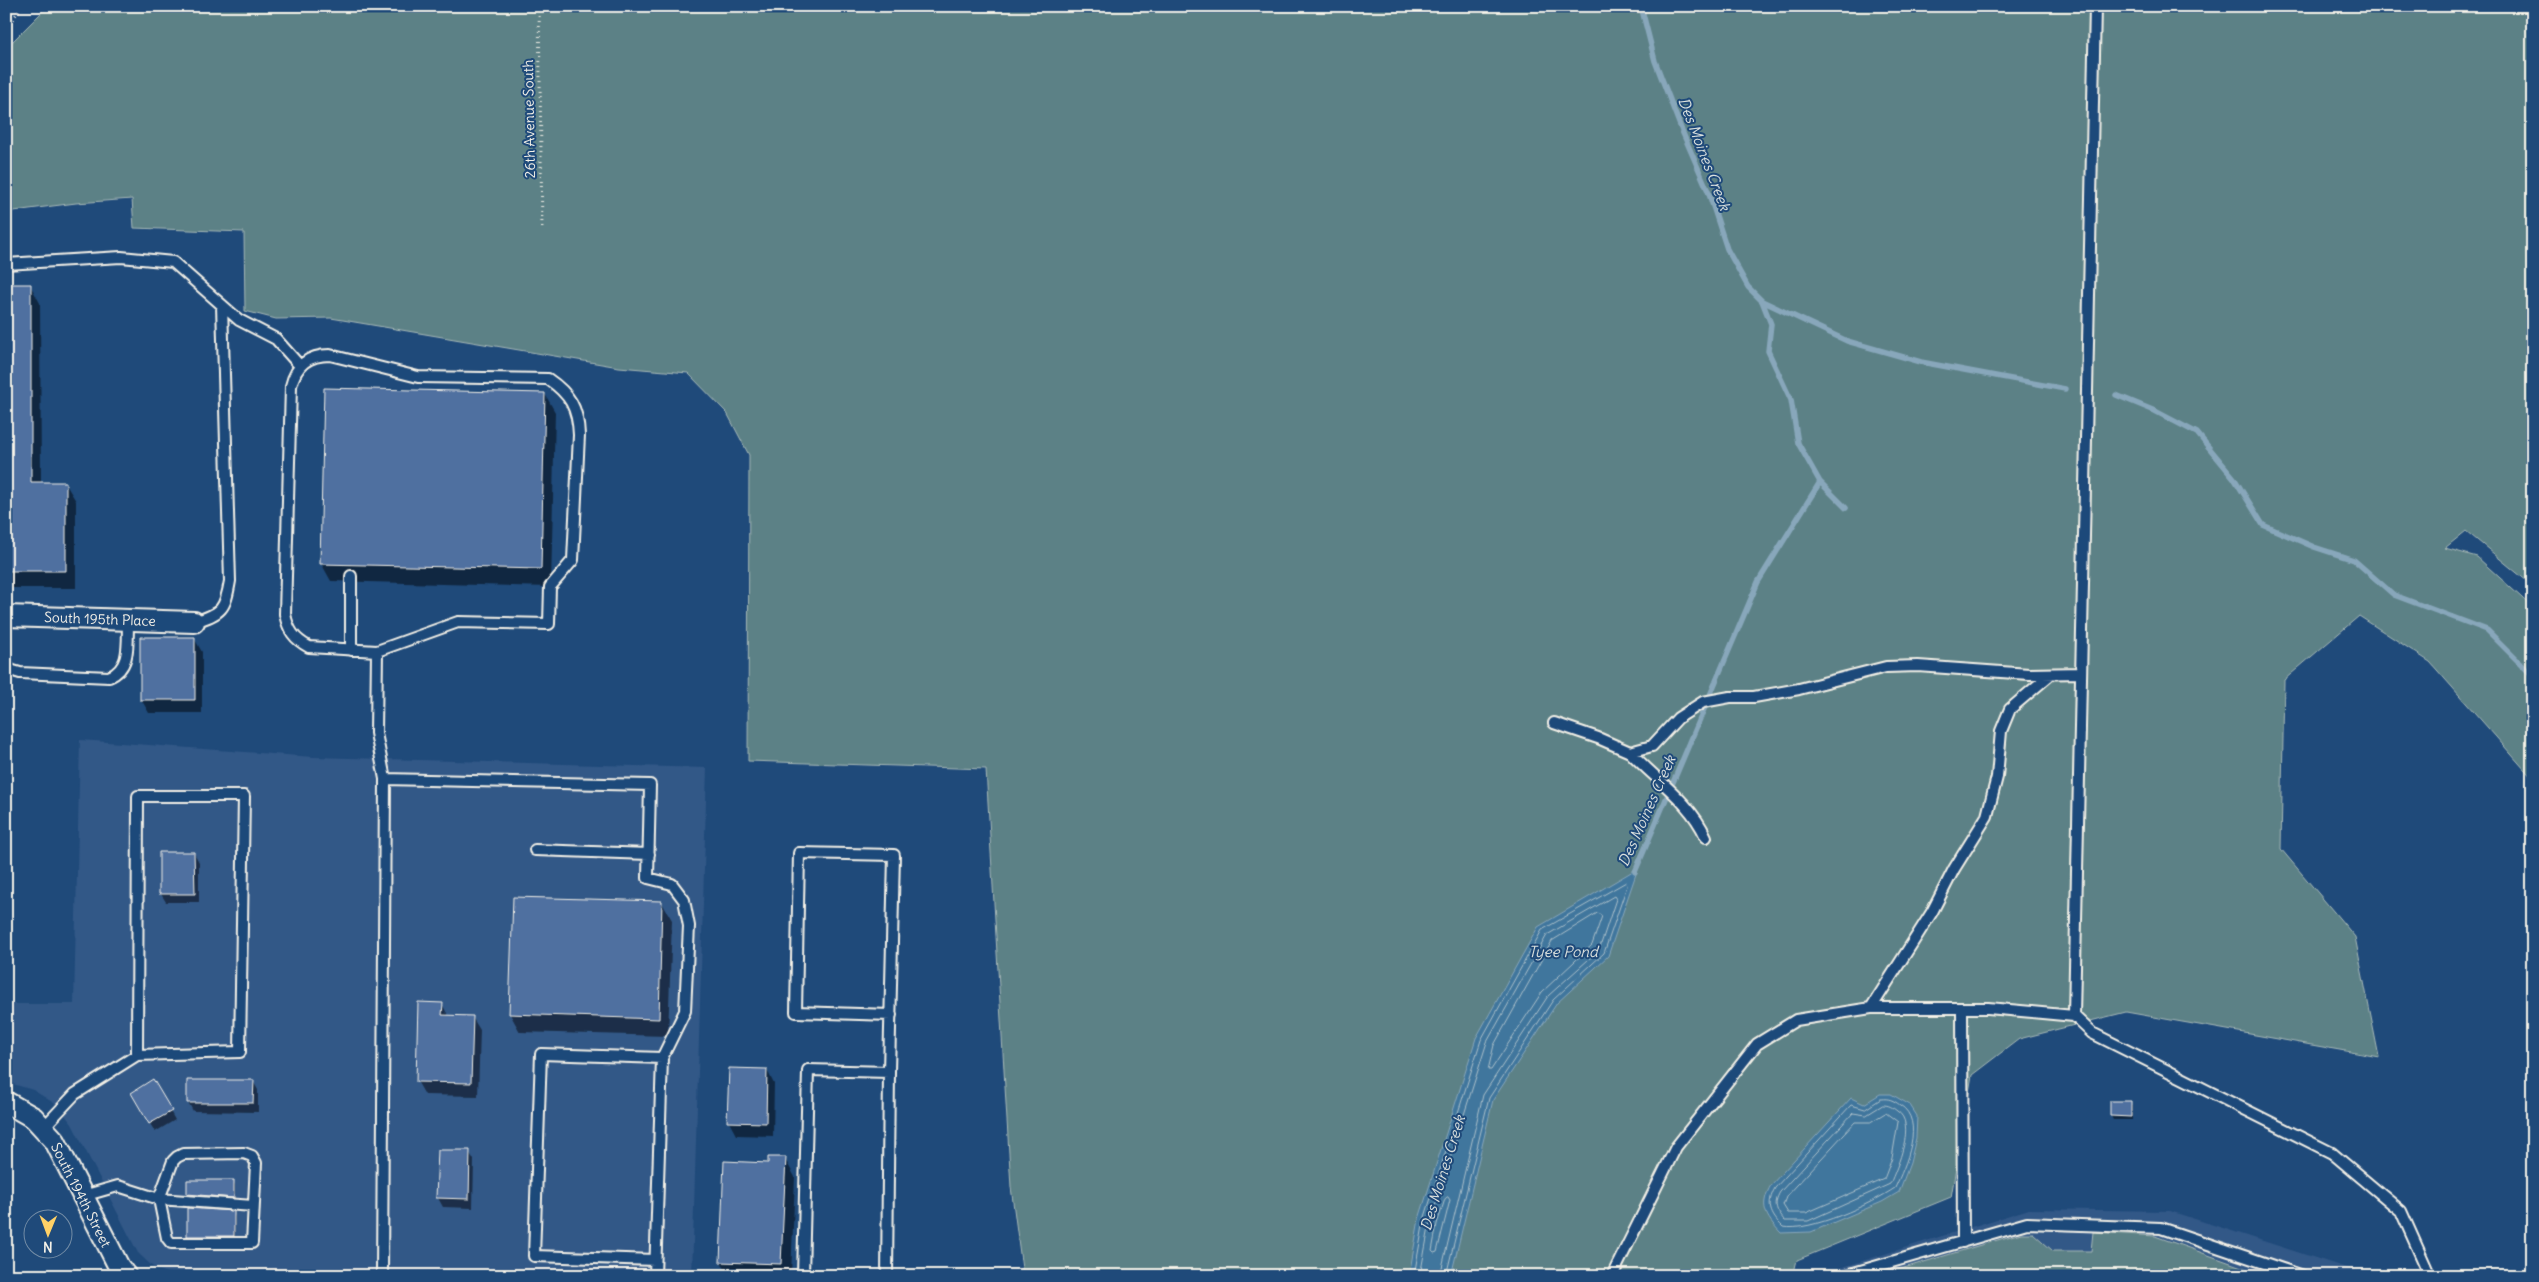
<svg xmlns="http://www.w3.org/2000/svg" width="2539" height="1282" viewBox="0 0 2539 1282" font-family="Delius,sans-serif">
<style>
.built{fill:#325887}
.green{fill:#5c8186;stroke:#a8b9b7}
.water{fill:#40769d;stroke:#88a7bb}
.shadow{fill:#0007}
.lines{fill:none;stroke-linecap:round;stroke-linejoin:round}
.shore{stroke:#acc0ca;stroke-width:1}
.stream{stroke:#88a7bb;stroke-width:5.5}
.building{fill:#506fa0;stroke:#f4f1e8}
.service-casing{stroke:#f4f1e8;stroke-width:14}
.minor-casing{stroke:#f4f1e8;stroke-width:24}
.path{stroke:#f4f1e8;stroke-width:3;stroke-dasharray:1 4;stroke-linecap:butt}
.service{stroke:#1f4a7a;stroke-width:10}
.minor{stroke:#1f4a7a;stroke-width:20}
.labels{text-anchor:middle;stroke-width:4;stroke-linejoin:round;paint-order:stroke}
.street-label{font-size:14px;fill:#f4f1e8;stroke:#1f4a7a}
.water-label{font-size:15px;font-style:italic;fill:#d9dfdd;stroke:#1f4a7a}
</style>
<rect width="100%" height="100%" fill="#1f4a7a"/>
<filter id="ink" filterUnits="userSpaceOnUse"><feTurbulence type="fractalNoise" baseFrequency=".02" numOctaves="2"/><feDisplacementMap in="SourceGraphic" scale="10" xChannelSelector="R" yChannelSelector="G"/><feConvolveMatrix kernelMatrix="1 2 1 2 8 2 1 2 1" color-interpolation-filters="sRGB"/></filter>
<g filter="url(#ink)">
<path class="built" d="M80,740L314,757L707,768L692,1276H174L153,1267L138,1253L72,1124L57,1105L33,1090L6,1082V1004H74Z
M2029,1209L2170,1211L2371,1276H1814Z"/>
<path class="green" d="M48,6H2533V586L2466,531L2445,548L2477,557L2533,608V779L2430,662L2359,616L2284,680L2281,849L2355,937L2379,1057L2126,1012L2019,1039L1972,1075L1951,1197L1797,1260L1793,1276H1023L1011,1187L986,769L748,761L749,455L727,413L688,373L619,367L331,318L276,319L245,311L244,232L134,228L132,199L76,203L6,212V48Z
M2093,1232L2155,1236L2267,1276H1877L2021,1233H2033L2053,1251H2091Z"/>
<path class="water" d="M1638,868L1608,956L1557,1003L1493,1100L1451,1276H1409L1419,1219L1476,1038L1538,927Z
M1880,1094H1891L1910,1105L1917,1116L1916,1138L1910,1163L1899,1192L1882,1202L1811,1232L1781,1233C1765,1216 1759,1206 1771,1185L1851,1098L1864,1104Z"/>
<path class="shadow" d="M6,285H30L40,303L41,483H65L76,501V588H6Z
M545,394L555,412L551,587L331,581L321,563Z
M194,638L202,652V713H149L141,699Z
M194,853L199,862V902H166L161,894Z
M662,903L672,920L668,1036L520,1032L510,1014Z
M442,1004L449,1017H472L480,1030L478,1096L425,1095L417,1081Z
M767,1070L774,1084L773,1136L736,1135L729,1122Z
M153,1081L175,1120L155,1132L132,1093Z
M253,1081L258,1090V1112L193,1111L188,1102Z
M2130,1102L2132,1106V1120H2113L2111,1116Z
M439,1151L469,1152L474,1160L473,1208L443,1207L438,1198Z
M785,1159L795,1177L791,1276H729L721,1262L769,1164Z
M233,1181L235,1185V1201L190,1198L188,1194Z
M233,1213L235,1217V1240H190L188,1236Z"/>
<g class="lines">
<path class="shore" d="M1598,913L1602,916L1592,945L1542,992L1491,1070H1488L1494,1045L1552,941Z
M1881,1099C1889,1098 1893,1100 1900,1105C1926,1121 1905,1166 1895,1188C1871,1204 1811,1232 1783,1227C1770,1215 1766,1204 1775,1188L1851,1105L1865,1109Z
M1883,1105C1889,1105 1892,1107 1897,1111C1917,1123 1897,1167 1890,1184L1808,1221H1785C1776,1211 1773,1204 1780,1192L1853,1113L1866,1115Z
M1886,1113L1898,1122L1892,1158L1884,1179L1806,1213H1788L1783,1205L1786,1197L1855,1122H1870Z
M1448,1197L1450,1200L1437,1252L1434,1253L1432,1251L1437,1224L1445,1199Z
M1414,1276L1424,1220L1481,1040L1542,930L1626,882L1627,886L1604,953L1553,1000L1489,1098L1446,1276
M1420,1276L1430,1222L1487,1042L1547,935L1614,896L1616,899L1599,950L1548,996L1483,1095L1440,1276"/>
<path class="stream" d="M1641,6L1655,61L1682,131L1708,191L1727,249L1748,287L1762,301L1771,324L1768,351L1791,400L1798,443L1820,482L1846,508
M1762,301L1847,341L1921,362L2065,389
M2116,395L2155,411L2197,433L2234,478L2263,525L2314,547L2354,560L2394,595L2487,630L2533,676
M1635,872L1758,582L1820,482"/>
</g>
<path class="building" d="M6,284H31V482H66V571H6Z
M324,388L545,393L541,569L320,564Z
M140,637H195V700H140Z
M159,852H194L195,894H159Z
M513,897L662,901L659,1019L509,1014Z
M418,1002L443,1003L442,1015L473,1016L471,1083L416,1082Z
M729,1068L767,1069L766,1123L727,1122Z
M153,1079L172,1111L149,1124L131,1093Z
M187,1080H254L253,1103H187Z
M2110,1101H2131V1117L2110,1116Z
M438,1150H470L469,1199L436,1198Z
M768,1157H786L781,1264L720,1262L724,1161L768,1163Z
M187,1180H234V1198L187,1194Z
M187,1208L234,1211V1236H187Z"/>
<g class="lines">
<g class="service-casing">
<path id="service" d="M6,264L121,257L173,262L239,320L276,339L300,366
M194,622C222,613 225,610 230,581L222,305
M351,650V576
M377,651L458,622L549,624L550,587L573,560L579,435C578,408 570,394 548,379L418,377L330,355C308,355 296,365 291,386L285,614C288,630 294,639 309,647L377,651L376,733L385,779
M6,664L10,670L20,673L109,677C132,668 127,641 128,620
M1554,723L1598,738L1630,752L1652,746L1678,718L1703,702L1730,697H1754L1799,689L1886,667L1918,666L2029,674L2081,673
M1630,752C1656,780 1690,801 1706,837
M535,850L649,854
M1871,1008L1932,912L1954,869L1987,816L1997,777L2001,731L2010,709L2051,674
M1962,1008L1963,1242
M2074,1016L2095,6
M889,1072L894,855L799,853L796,1012L891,1015
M44,1127L75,1094L137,1055L240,1052L244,796H138L137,1055
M244,1153L252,1156L256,1163L252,1243H171L167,1238L159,1199L173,1161L177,1157L183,1154Z
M83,1196L118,1186L159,1199L253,1206
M655,1260L534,1256L541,1054L662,1058
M382,1276L385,779L650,785L648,878L672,884L684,900L689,926L685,1011L662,1058L655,1276
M803,1276L808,1070L889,1072L887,1276
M1612,1276L1676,1147L1757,1044L1796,1020L1871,1008H1988L2074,1016L2092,1033L2332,1153L2401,1211L2430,1276
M1843,1276L2027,1223L2161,1228L2303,1276"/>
</g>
<g class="minor-casing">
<path id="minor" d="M6,616L194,622
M6,1102L34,1118L55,1141L119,1267L126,1276"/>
</g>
<path class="path" d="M539,6L542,231
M6,27L23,6"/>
<use href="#service" class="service"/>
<use href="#minor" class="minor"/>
</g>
</g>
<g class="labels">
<g class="street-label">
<text transform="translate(529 119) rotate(-91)" y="5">26th Avenue South</text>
<text transform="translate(100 619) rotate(2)" y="5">South 195th Place</text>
<text transform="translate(81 1195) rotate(63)" y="5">South 194th Street</text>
</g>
<g class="water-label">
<text transform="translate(1704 154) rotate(69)" y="5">Des Moines Creek</text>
<text transform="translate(1647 811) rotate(-66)" y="5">Des Moines Creek</text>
<text x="1563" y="957">Tyee Pond</text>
<text transform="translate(1443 1173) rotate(-73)" y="5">Des Moines Creek</text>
</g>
</g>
<rect width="2539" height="1282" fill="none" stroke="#1f4a7a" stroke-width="25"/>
<rect x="12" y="12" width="2514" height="1257" fill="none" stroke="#f4f1e8" stroke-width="2" filter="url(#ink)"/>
<g transform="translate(48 1234) rotate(181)"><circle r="24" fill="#1f4a7a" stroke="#748da6"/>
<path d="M0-4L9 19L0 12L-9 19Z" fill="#ffd166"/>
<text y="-8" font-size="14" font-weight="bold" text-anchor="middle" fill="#f4f1e8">N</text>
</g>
</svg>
